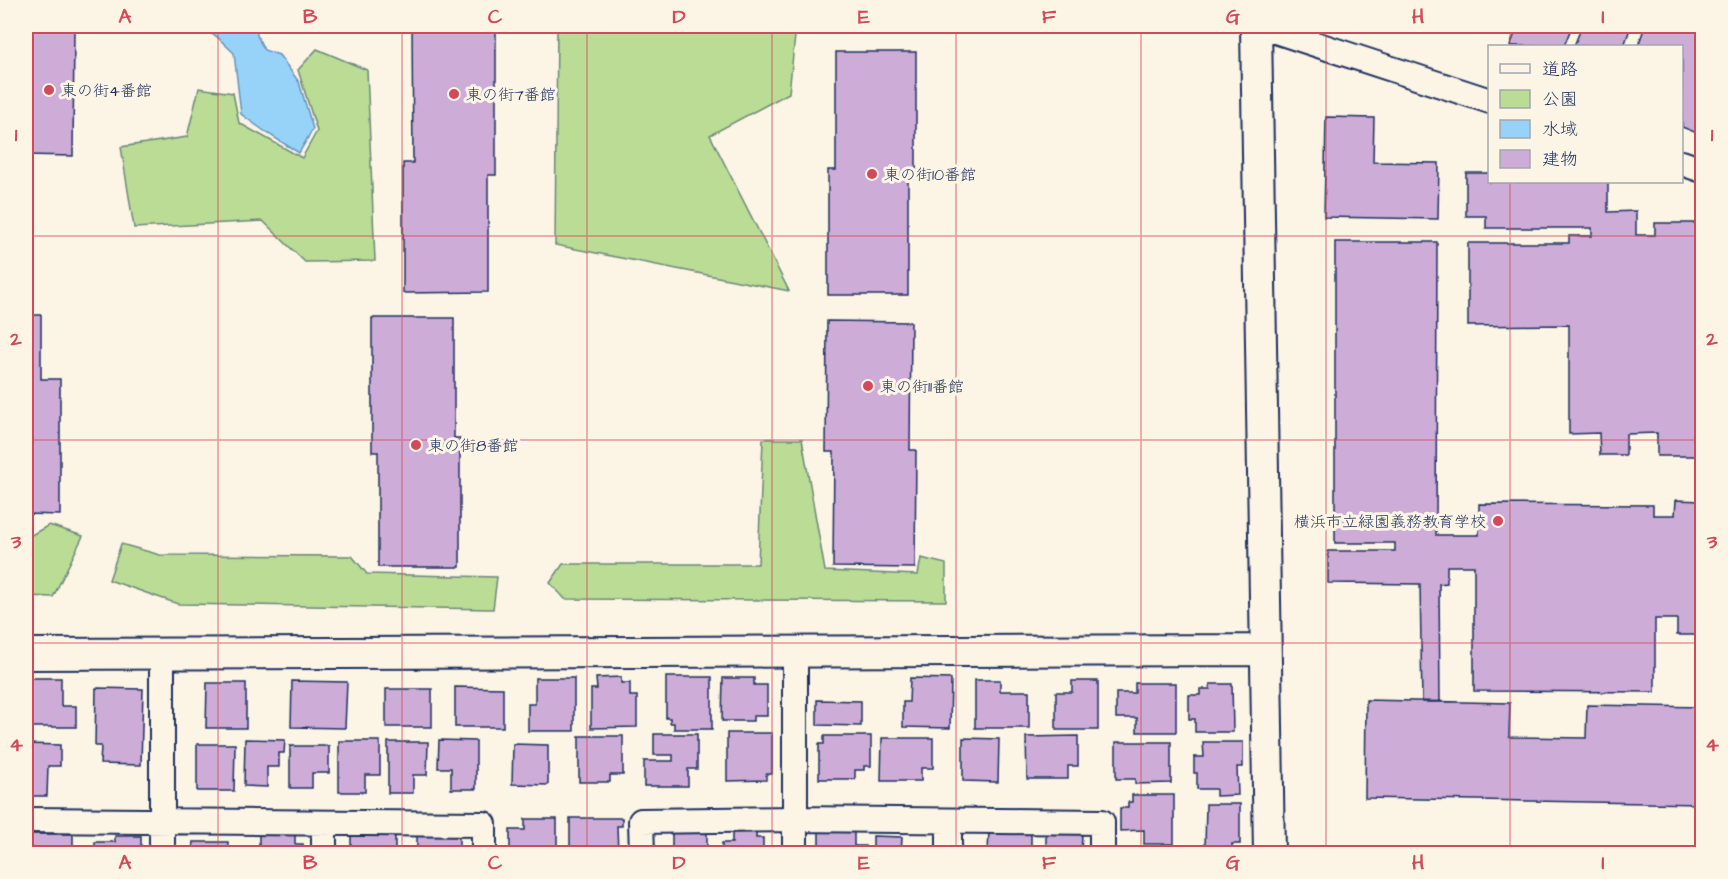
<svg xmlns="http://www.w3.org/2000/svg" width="1728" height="879" viewBox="0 0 1728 879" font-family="'Architects Daughter','Klee One',sans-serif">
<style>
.green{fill:#bbdc95;stroke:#6b867a;stroke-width:1.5}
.water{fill:#97d3f8;stroke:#6591ba;stroke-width:1.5}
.building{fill:#cdacd7;stroke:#1b2f5e;stroke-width:1.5}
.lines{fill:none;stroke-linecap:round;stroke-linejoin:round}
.minor-casing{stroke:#1b2f5e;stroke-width:28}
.tertiary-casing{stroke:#1b2f5e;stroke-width:34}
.minor{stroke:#fcf5e5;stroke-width:24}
.tertiary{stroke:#fcf5e5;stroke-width:30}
.grid{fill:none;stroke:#d1495b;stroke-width:1.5;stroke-opacity:0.55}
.poi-dot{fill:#d1495b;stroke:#fcf5e5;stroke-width:2}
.labels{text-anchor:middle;stroke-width:6;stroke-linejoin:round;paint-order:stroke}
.poi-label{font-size:16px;fill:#1b2f5e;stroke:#fcf5e5;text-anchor:start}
.neatline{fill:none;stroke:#d1495b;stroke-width:2}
.grid-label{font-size:20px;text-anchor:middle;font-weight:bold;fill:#d1495b}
</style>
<rect width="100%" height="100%" fill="#fcf5e5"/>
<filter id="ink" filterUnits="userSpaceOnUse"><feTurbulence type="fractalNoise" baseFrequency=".0167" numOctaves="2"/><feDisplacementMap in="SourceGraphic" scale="12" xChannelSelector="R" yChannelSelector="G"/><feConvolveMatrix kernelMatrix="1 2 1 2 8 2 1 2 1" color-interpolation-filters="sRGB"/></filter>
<g filter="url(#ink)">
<path class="green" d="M557,26H796L789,93L710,135L789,291L555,245Z
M317,49L367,70L375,261L305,262L263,221L134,228L121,147L187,137L199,88L233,93L239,123L302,158L317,131L298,70Z
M763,439H802L825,571L918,575L921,558L946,564V601L565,599L550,583L563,564H758Z
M49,525L83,536L53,597L26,596V538Z
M121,544L160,555L352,556L367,574L497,577L493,609L178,604L109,580Z"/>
<path class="water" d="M191,26H257V35L264,50L279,55L299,82L313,129L299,153L267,133L241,114L234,53L216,36Z"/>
<path class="building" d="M26,26H74L73,156L26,155Z
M412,26H496V175H488V292L403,293V163H413Z
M1518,26H1572L1564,46H1510Z
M1582,26H1631L1624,46H1574Z
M1645,26H1702V135L1682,127V46H1638Z
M836,52H916V178H908V295H828V170H836Z
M1326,117L1374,118L1373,162L1439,163L1438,219L1324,217Z
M1466,173H1490V182H1608V212L1636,211V235H1655V223H1702V456H1657V433L1626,434V455H1600L1599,433L1569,434V325L1468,326V243H1569V236H1592V228H1486V216H1466Z
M1335,242H1437L1436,535H1479V504L1653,505V515H1675L1676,500L1702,501V635H1677V619H1655V692L1474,691V566H1447V583L1439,584L1440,702H1422L1420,584L1328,583V551H1395V543H1335Z
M26,315H41V379H60V515L26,514Z
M372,318H454V438H460V567H378V452H372Z
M827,321L911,322L910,450H916L915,568L833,567L834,452H826Z
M621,677V683H630V696H637V727L591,728V689H597L596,678Z
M666,677H712V729H674V723H670V718H666Z
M29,678H61V706H76V727H29Z
M535,678H574V731H528V704H535Z
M723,678H754V685H767V716H753V721H722Z
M910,678L951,679L950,728L903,727V702H909Z
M975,680H1000V691H1029V728H975Z
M292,681L347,682L345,728L291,727Z
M1072,681H1098V730H1056V692H1072Z
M207,683H246V728H206Z
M1135,683H1176V732H1137V718H1116V693H1135Z
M1210,684H1232L1233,732H1195V719H1189V695H1200V689H1210Z
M455,687L503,688V727H455Z
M96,688L143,689L141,765L100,764L101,746H95Z
M386,689H432V727H386Z
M817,700L861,701V726L817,725Z
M1366,700L1510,703L1509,737L1586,738L1587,705L1702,707V804L1365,798Z
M727,733H772V774H766V780L727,781Z
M654,734H697V769H688V786H644V761H673V755H654Z
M579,736H623V775H610V782H579Z
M824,736H871V766H864V770H855V779H819V744H824Z
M1078,736V766H1068V779H1027L1026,737Z
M882,738H933V768H921V781H881Z
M963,738L999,739L998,782L963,781Z
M245,739L285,740L284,753H279V767H267V787L244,786Z
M439,740L476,741V789H451V768H438Z
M339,741H380V775H365V792H339Z
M388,742H428L427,775H413V793H388Z
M1116,742H1171V783L1135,784V779H1116Z
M1203,742H1243V767H1237L1238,795L1216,796V789H1197V773H1194V757H1204Z
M26,744L60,745V766H48L47,796H26Z
M197,744H235L234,791H197Z
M513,744L548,745V785L512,784Z
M290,746H329V773H312V788H290Z
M1132,795H1174V844H1144V830L1120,831V808H1128V802H1132Z
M1206,804H1240V844H1232V851L1205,850Z
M570,818H622V826H617L618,854L570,853Z
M525,819H557V854H515V849H510V830H525Z
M672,829H707V854H672Z
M756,830V838H763V854H722V843H732V831Z
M989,830L1031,831V854L988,853Z
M819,831H854V846H865V854H819Z
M259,832H295V844H303V854H259Z
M1046,833H1082L1081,854H1046Z
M31,834H73V854H31Z
M351,834H395V854H351Z
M417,835H459V854H417Z
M115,836H141V854H95V842H115Z
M873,836L902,837L901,853L922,854H873Z
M193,842H228V851H236V854H192Z"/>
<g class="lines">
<g class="minor-casing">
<path id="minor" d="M1260,26L1490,101
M1682,163L1702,170
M795,652V854
M162,654V854
M26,820L484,824V854
M324,854V823
M642,854L641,821L795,819L1102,822V854
M949,854V821"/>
</g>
<g class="tertiary-casing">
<path id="tertiary" d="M1256,26L1269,854
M26,654L1265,650"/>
</g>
<use href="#minor" class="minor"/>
<use href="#tertiary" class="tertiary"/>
</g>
</g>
<path class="grid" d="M218,26V854M402,26V854M587,26V854M772,26V854M956,26V854M1141,26V854M1326,26V854M1510,26V46M1510,182V854M26,236H1702M26,440H1702M26,643H1702"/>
<g class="poi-dot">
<circle cx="49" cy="90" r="6"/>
<circle cx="454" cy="94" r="6"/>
<circle cx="872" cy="174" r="6"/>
<circle cx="868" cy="386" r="6"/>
<circle cx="416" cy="445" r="6"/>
<circle cx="1498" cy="521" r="6"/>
</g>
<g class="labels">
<g class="poi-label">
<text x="61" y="96">東の街4番館</text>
<text x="466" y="100">東の街7番館</text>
<text x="884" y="180">東の街10番館</text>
<text x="880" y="392">東の街11番館</text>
<text x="428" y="451">東の街8番館</text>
<text x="1486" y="527" text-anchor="end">横浜市立緑園義務教育学校</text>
</g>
</g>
<rect width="1728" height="879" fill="none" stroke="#fcf5e5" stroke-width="66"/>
<rect x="1488" y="45" width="195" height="138" fill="#fcf5e5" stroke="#a2a6af" stroke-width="1.5"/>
<rect x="1500" y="64" width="30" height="9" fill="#fcf5e5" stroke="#a2a6af" stroke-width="1.5"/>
<text x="1542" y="75" font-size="18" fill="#1b2f5e">道路</text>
<rect x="1500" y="90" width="30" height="18" fill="#bbdc95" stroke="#a2a6af" stroke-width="1.5"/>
<text x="1542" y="105" font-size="18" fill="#1b2f5e">公園</text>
<rect x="1500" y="120" width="30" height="18" fill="#97d3f8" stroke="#a2a6af" stroke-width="1.5"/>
<text x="1542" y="135" font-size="18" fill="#1b2f5e">水域</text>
<rect x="1500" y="150" width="30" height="18" fill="#cdacd7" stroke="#a2a6af" stroke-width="1.5"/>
<text x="1542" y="165" font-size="18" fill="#1b2f5e">建物</text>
<rect x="33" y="33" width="1662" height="813" class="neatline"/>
<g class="grid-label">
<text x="125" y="23">A</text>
<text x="310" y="23">B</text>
<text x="495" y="23">C</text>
<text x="679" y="23">D</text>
<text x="864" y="23">E</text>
<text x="1049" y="23">F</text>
<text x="1233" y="23">G</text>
<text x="1418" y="23">H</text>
<text x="1603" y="23">I</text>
<text x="16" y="141">1</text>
<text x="1712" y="141">1</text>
<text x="16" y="345">2</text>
<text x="1712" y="345">2</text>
<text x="16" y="548">3</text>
<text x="1712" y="548">3</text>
<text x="16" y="751">4</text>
<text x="1712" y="751">4</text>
<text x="125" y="869">A</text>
<text x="310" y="869">B</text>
<text x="495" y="869">C</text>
<text x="679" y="869">D</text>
<text x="864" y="869">E</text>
<text x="1049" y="869">F</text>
<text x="1233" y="869">G</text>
<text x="1418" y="869">H</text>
<text x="1603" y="869">I</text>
</g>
</svg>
